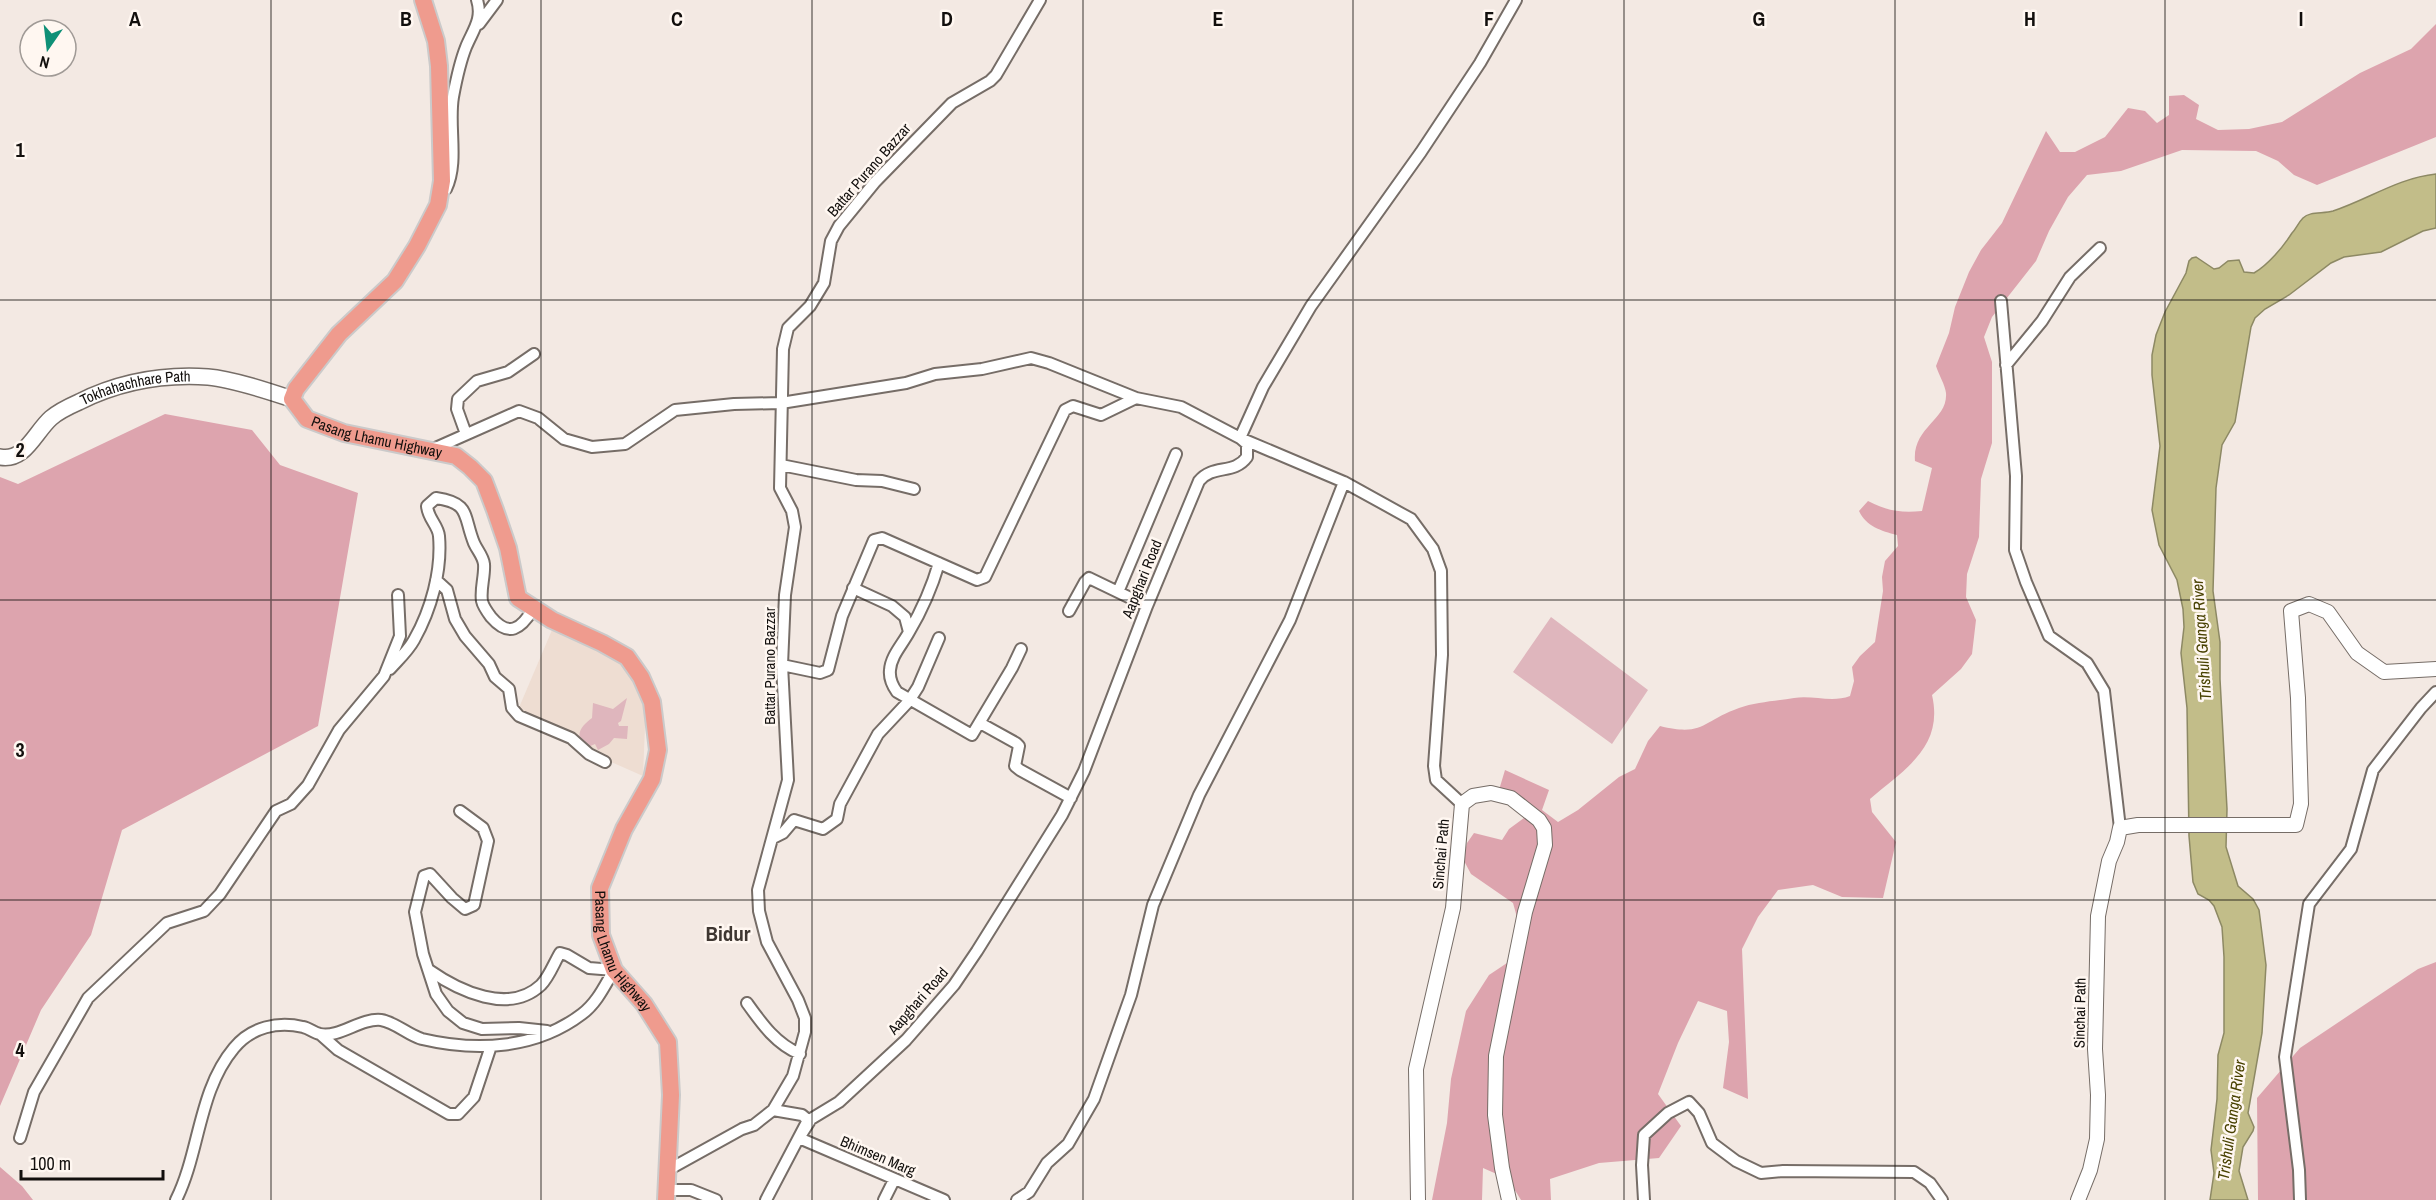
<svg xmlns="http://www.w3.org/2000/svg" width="2436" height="1200" viewBox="0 0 2436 1200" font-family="'Archivo Narrow',sans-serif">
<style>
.built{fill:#eeddd2}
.green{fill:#dfb6bd}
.forest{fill:#dda4ae}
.water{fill:#c2bd89;stroke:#8d8964;stroke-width:1.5}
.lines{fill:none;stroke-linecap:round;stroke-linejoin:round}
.minor-casing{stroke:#766d67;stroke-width:14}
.tertiary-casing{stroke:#766d67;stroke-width:16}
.secondary-casing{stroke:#766d67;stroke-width:18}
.primary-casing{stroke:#cbcaca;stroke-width:20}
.minor{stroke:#fff;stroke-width:10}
.tertiary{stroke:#fff;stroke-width:14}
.secondary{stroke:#fff;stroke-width:15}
.primary{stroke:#ef9b8e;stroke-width:16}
.grid{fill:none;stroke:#120f0d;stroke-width:1.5;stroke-opacity:0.55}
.labels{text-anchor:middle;stroke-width:5;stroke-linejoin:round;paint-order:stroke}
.street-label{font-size:15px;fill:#120f0d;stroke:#fff7f1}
.water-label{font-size:16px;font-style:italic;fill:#484100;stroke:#fff7f1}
.district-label{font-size:21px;font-weight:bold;fill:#3e3631;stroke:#fff7f1}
.grid-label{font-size:20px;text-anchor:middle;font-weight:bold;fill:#120f0d;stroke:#fff7f1;stroke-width:5;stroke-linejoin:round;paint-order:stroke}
</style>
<rect width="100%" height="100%" fill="#f3e9e3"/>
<path class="built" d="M552,630L623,659L646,702L643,776L534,728L515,717Z"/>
<path class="green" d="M1551,617L1648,690L1612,744L1513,672Z
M627,698L621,721L618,723L619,726H628L627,739L614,738L609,744L598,750L595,744L588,747L586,742H581C576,731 584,724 592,718L593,703L613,709Z"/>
<path class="forest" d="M2436,24V137L2317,185L2294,175L2278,161L2256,151L2182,150L2121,171L2087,175L2068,197L2049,231L2036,261L1992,317L1984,337L1992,362V443L1981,479L1979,537L1967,574L1966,597L1976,620L1972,654L1961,669L1932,695C1944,747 1905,769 1870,799L1872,812L1896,842L1883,898L1842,897L1813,885L1778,890L1758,917L1742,949L1748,1099L1723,1088L1729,1042L1727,1011L1698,1001L1678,1043L1658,1094L1681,1126L1659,1158L1599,1163L1550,1179L1551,1200H1521L1508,1179L1483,1168L1482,1200H1432L1447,1123L1451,1079L1466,1011L1489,975L1513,959L1520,928L1513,903L1471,874L1463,859L1467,843L1474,833L1502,840L1509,829L1524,818L1499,790L1505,770L1549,790L1542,810L1558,822L1578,810L1619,777L1635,769L1648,741L1660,726C1704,737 1702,721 1739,708C1756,702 1777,701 1794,698C1813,695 1832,703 1850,696L1854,681L1852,667L1860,656L1875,642L1883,591L1882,577L1885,561L1898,546L1897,535C1881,531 1866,526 1859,511L1868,501C1887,511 1901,513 1922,511L1932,468L1915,461C1912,427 1948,420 1946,393C1945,385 1939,375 1936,366L1949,333L1955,307L1969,272L1981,250L2002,223L2046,131L2060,152H2075L2105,137L2128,108L2145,111L2157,123L2169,115V96L2184,95L2199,105L2196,119L2218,130L2249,129L2282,122L2360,73L2411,49Z
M165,414L252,430L280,465L358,493L318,726L122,830L91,935L41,1010L0,1106V477L18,484Z
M2436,962V1200H2258L2257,1098L2300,1048L2418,969Z
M0,1167L22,1186L33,1200H0Z"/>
<path class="water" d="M2436,174V228L2423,231L2381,252L2344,257L2331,263L2289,295L2265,309L2255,318L2251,327L2235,422L2222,445L2216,488L2213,591L2220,642V679L2227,809L2226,847L2238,886L2253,899L2259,910L2266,965L2262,1033L2248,1113L2254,1127L2253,1131L2243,1147L2239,1171L2248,1200H2210L2214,1173L2211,1150L2217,1099L2218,1055L2224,1033V957L2222,927L2214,906L2209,900L2198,894L2193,882L2189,836L2187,708L2181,653L2184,627L2183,609L2177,580L2159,545L2152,510L2160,446L2152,375V355L2156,335L2165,312L2186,273L2189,261L2192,258L2196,257L2214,269L2219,268L2228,261L2239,260L2244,272L2254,273C2268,265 2283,247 2292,233C2296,229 2298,223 2303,218C2310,211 2323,214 2333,211C2369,199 2398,178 2436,174Z"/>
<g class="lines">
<g class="minor-casing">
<path id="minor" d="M479,24L497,0
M446,189C459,162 448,126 453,97C456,81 460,62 466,47C473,30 483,19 477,0
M2001,301L2016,476L2015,550L2026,582L2049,636L2087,663L2104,691L2120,828
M2006,365L2042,321L2070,277L2100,248
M466,434L457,409L458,399L477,381L508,372L534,354
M431,450L519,411L538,418L564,439L592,447L625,444L675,410L734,404L781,403L906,383L935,374L982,369L1031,358L1049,363L1136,398L1181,407L1240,438L1247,444V457C1234,475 1213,464 1199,481L1147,606L1084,771L1062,815L977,951L954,985L906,1040L839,1102L811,1119L799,1138
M781,465L856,480L882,481L914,489
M939,563C932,587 922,610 909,632C902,645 891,656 890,670C889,679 892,685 897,692L972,735L1012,668L1021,649
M436,580L447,590L455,619L465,636L489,664L495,677L509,689L512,708L519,716L571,738L589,754L605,762
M853,588L892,606L905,617L909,632
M1118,592L1176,454
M1069,611L1085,582L1089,578L1147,606
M782,665L820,673L828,670L842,616L874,540L882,538L977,580L985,577L1065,410L1073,406L1101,415L1136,398
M390,669C398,660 408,651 414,640C431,610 442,571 439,536C438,525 428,519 427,506L436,498C471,503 463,516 474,543C477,550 483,556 484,564C485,576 480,589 482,601C483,606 488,613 491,617C509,638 521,629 533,609
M980,723L1016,743L1019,746L1015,766L1020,770L1071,798
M1462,804L1436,780L1434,766L1442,655L1441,571L1433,549L1411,519L1344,482L1240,438L1263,387L1311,306L1421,152L1480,63L1516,0
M460,811L483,828L488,841L474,905L465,909L452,898L430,874L424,876L415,912L423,954L436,994L448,1011L463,1023L482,1029L519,1028L547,1031
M773,838L783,833L794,820L823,829L837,819L840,804L878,734L909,701L918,687L939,638
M747,1003C762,1024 776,1044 800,1054
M320,1034L338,1050L449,1114H458L474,1097L491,1046
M20,1138L34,1092L88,998L167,923L204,911L220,894L276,811L291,804L308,785L339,730L384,676L400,636L398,595
M799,1138L944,1200
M668,1170L742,1129L754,1125L773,1110L793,1076L805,1032V1018L798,1000L767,942L759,911L758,890L788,780L782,665L785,595L795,527L792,511L780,488L783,349L788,328L810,306L824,283L831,241L839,226L875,182L952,103L990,81L996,75L1040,0
M667,1190H691L716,1200
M176,1200C200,1152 198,1091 234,1048C251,1027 278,1021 303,1027C309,1028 314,1033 320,1034C340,1038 360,1018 381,1020C395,1022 408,1035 422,1039C477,1052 536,1049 582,1014C597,1003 605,985 614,970L589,968L567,955L560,953C554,963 549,977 541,985C509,1015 459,991 429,970
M766,1200L808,1120L802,1115L773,1110
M884,1200L894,1180
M1017,1200L1029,1192L1047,1163L1068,1144L1094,1099L1131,995L1153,905L1199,795L1290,620L1344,482
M1644,1200L1642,1165L1644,1135L1668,1113L1689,1102L1699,1113L1712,1143L1736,1161L1761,1173L1783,1171L1914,1172L1930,1183L1942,1200
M2300,1200L2299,1170L2285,1057L2309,904L2351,849L2373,770L2421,708L2436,692"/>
</g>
<g class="tertiary-casing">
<path id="tertiary" d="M1418,1200L1416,1069L1453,908L1462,804L1473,796L1491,793L1511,798L1539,820L1544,828L1545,845L1525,912L1496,1056L1495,1115L1502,1168L1509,1200
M2078,1200L2090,1170L2097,1139L2098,1095L2095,1049L2098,916L2109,861L2117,842L2120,828L2138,825H2296L2301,804L2298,698L2291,611L2309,604L2328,612L2357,653L2384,672L2436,669"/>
</g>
<g class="secondary-casing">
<g id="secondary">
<path id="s1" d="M0,457C25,462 35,432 51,418C59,411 70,406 79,402C119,382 164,374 208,377C232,379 268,391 292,399"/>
</g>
</g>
<g class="primary-casing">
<g id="primary">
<path id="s2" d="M423,0L436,41L439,66L442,181L438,205L417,246L395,281L339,334L296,389L292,399L307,419L344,433L456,456L470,467L484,481L495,510L508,548L518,598L552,620L602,643L627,657L641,677L652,702L658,750L652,779L624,829L600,888L601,935L614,970L644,1004L668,1042L671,1095L666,1200"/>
</g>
</g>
<use href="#minor" class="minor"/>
<use href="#tertiary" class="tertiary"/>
<use href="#secondary" class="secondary"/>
<use href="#primary" class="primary"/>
</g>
<path class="grid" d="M271,0V1200M541,0V1200M812,0V1200M1083,0V1200M1353,0V1200M1624,0V1200M1895,0V1200M2165,0V1200M0,300H2436M0,600H2436M0,900H2436"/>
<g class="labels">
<g class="street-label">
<text transform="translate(869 170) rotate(-49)" y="5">Battar Purano Bazzar</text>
<text dy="5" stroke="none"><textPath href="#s1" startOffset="159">Tokhahachhare Path</textPath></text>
<text dy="5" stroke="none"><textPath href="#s2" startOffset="550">Pasang Lhamu Highway</textPath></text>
<text transform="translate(1142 579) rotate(-68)" y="5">Aapghari Road</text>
<text transform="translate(770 666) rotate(-90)" y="5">Battar Purano Bazzar</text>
<text transform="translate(1441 854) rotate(-85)" y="5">Sinchai Path</text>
<text dy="5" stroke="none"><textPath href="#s2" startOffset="1236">Pasang Lhamu Highway</textPath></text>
<text transform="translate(918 1001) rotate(-49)" y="5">Aapghari Road</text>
<text transform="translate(2080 1013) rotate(-89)" y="5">Sinchai Path</text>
<text transform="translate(878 1156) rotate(23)" y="5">Bhimsen Marg</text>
</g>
<g class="water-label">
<text transform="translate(2201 640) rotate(-94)" y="6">Trishuli Ganga River</text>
<text transform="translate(2231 1120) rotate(-82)" y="6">Trishuli Ganga River</text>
</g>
<g class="district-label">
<text x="728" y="941">Bidur</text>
</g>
</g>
<g class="grid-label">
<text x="135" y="26">A</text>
<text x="406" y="26">B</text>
<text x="677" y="26">C</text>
<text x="947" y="26">D</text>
<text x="1218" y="26">E</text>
<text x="1489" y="26">F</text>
<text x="1759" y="26">G</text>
<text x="2030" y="26">H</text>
<text x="2301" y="26">I</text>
<text x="20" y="157">1</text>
<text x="20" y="457">2</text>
<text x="20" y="757">3</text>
<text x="20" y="1057">4</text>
</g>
<g transform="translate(48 48) rotate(194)"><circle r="28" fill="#fff7f1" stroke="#a09a96" stroke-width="1.5"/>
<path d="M0-4.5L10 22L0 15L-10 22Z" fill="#0f9077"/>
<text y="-9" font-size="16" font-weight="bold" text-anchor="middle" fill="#120f0d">N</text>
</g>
<path d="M21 1170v9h142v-9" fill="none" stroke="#120f0d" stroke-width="3"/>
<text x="30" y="1170" font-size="18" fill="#120f0d" stroke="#fff7f1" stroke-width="4.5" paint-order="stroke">100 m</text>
</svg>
